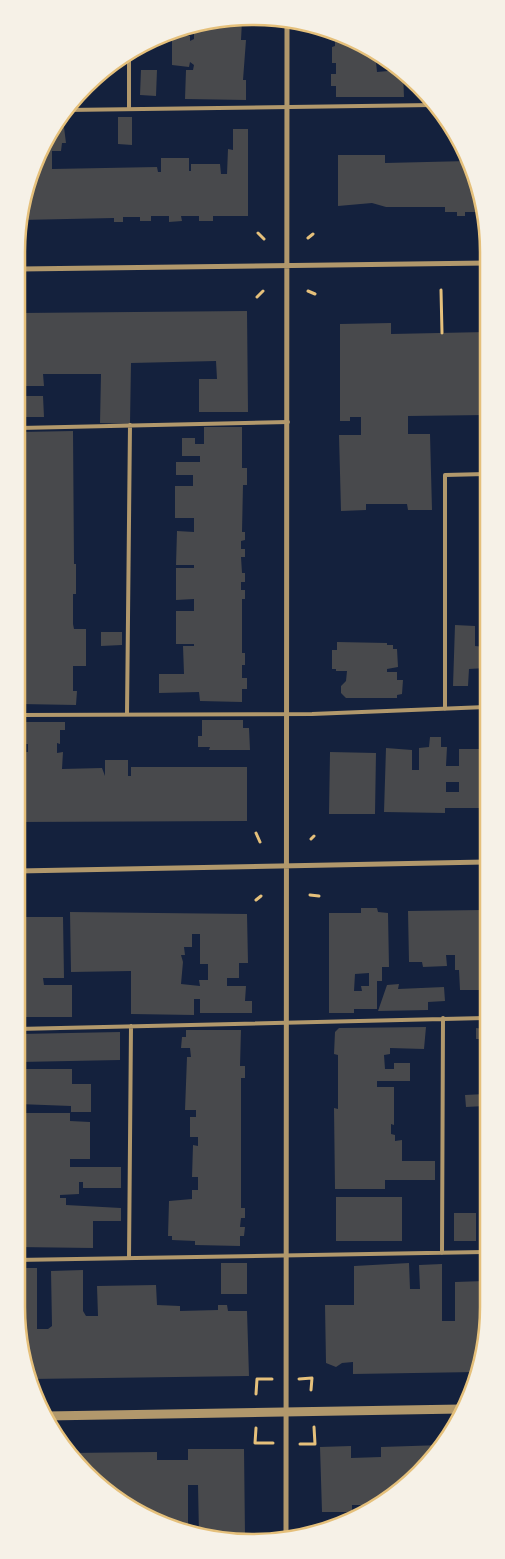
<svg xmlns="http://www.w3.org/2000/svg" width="505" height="1559" viewBox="0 0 505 1559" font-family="Lato,sans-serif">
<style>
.building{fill:#48494c;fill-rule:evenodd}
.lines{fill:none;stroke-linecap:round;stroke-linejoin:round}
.path{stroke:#e5c07b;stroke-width:3}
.service{stroke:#b1986c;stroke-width:4}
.minor{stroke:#b1986c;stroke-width:5}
.tertiary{stroke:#b1986c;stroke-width:9}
.rim{fill:none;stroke:#e5c07b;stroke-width:2.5}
</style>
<rect width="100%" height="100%" fill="#14213d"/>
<path class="building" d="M207,21H242L241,40H246L243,80H246V100L185,99L186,70H193L194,65L190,62L189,67L172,65V36H190V41L194,39V29L192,27Z
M335,34L370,48L392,64L376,62L377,72L399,70L403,73L404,97H336V86H331V74H336V63H332V47L335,46Z
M141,70H157L156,96L140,95Z
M118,117H132V145L118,144Z
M58,119H63L66,143H62L61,151H52V169L157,167L158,172H161V158H189V171H191V164H220L221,174H227L228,149L233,150V129H248V216H213V221H199V216H181L182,221L169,222V216H151V221H140V217H123V222H114V218L21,220V206Z
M338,155H385V163L468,161L484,212H465V216H457V212H445V207H386L372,203L338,206Z
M247,311L248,412H199V379H217L216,361L131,363L130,424L100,423L101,374H43L44,386H24V383H20V313Z
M391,323V334L486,332V415L408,416V434H430L432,510H408L407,504H366V510L341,511L339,435H361V417H350V421H340V324Z
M20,396H43L44,417H20Z
M204,427H242V468H247V485H243L242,532H245V540L241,541V549H245V557H241L242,573H245V582H241V590H245V599H242V653H245V665H242V678H247V689H242V702L200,701L199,692L159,693V674H184L183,646H194V644H176V611H194V599L176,600V568H194V565H176L177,531L194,532V518H175V486H193V475H176V462H200V456H182V438H195V444H204Z
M73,431L74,564H76V594H73V624L74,629H86V666H73V691H77L76,705L20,704V432Z
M455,625L475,626V646L486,647V668L469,669L468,686H453Z
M101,632H122V645L101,646Z
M337,642L387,643V645H393V649H397L398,667L387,669V672H397V680H403L402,694L397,695V698H346L341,693V686L346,681L347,671H336V669H332V650H337Z
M202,720H243V728H249L250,750H209L210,747H198V736H202Z
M19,722H65V730H60V744L57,743V753L63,752L62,769L102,768L105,776V760H128V776H131V767H247V821L18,822V769H23V752H28V744H19Z
M430,737H441V747H447L446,766H459V749H486L485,808H445V813L384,812L386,748L412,750V770H419V748L429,747ZM446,782H459V792H446Z
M330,752L376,753L375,814H329Z
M482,903H485V997H481V990H460L459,970H455V955H446L447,966L423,967L422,962H409L408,911L482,910Z
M361,908H377L378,912L388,913L389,967H382V981H377V1009H354V1013H329V913H361ZM369,973V986H361L362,991H354L355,974Z
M70,912L247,914L248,963H239V978H227V986H246L245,1001H252V1013H200V999H194V1015L131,1014V971L71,972ZM192,934H200V964H208V980H199L200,986L181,984L183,962L181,955H185L184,947H192Z
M18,917H63L64,978H43L44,985H72V1017H17Z
M399,984L398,989L444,987L445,1001L428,1002V1010L378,1011L387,985Z
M426,1027L424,1049L390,1048V1054L384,1055L385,1069H394V1063H410V1081H377V1087H394V1125L391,1124V1134L395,1135V1141L402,1140V1161H435V1180H385V1189H335L334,1108L338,1109V1055L334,1054L335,1032L339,1028Z
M476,1028L485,1029V1048H482V1039H476Z
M186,1030H241L240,1066H245V1078H241V1208H245V1218H241L240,1227H245L244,1236H240V1246L195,1245V1241L172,1240V1236H168L169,1201L192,1199V1190H198V1177H192L193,1145L198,1146V1137H190V1117H196V1110H185L187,1057H191L190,1048H181L182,1037H186Z
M120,1032V1060L20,1062V1034Z
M24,1069H72V1084H91V1112H71V1106L18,1104V1078H24Z
M485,1094V1106L466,1107L465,1095Z
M19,1113H70V1121L90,1122V1159H70V1167H121V1188H83V1182H79V1194L60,1195V1198H66V1205L121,1208V1221H93V1248L17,1247Z
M336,1197H402V1241H336Z
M454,1213H476V1241H454Z
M221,1263H247V1294H221Z
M409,1263L410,1289H420L419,1265L442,1264V1321H455V1282L484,1281V1353L476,1372L353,1374V1362L342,1363L336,1367L326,1363L325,1305H354V1266Z
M16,1268H37V1329H48L52,1326L51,1271L83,1270V1311L86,1316H98L97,1286L156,1285L157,1305L180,1306V1311L218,1310V1305H227L228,1311H247L249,1376L31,1379L16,1306Z
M442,1445L396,1494L366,1509V1505H352V1512H322L320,1447L351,1446V1458L381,1457V1447Z
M188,1449H244L245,1535L199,1534L198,1485H188V1527L178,1528L148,1518L75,1462L69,1453L157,1452V1460H188Z"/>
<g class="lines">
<path class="path" d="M258,233L264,239
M308,238L313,234
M441,290L442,333
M308,291L315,294
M257,297L263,291
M256,833L260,842
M311,839L314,836
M310,895L319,896
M256,900L261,896
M299,1379L312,1378L311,1390
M256,1394L257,1379H272
M256,1428L255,1443H273
M300,1444H315L314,1427"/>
<path class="service" d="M129,53V109
M67,110L433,105
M20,428L288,422
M445,709V475L486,474
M127,714L130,425
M19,715L312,714L486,707
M17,1029L485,1018
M442,1253L443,1018
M129,1258L131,1026
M16,1260L484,1252"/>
<path class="minor" d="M21,269L487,263
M18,871L485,862
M286,1536L287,21"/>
<path class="tertiary" d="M46,1416L461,1409"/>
</g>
<path d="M0 0H505V1559H0ZM252 25H253A227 227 0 0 1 480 252V1307A227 227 0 0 1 253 1534H252A227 227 0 0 1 25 1307V252A227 227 0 0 1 252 25Z" fill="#f6f1e7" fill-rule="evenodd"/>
<path class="rim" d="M252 25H253A227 227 0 0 1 480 252V1307A227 227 0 0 1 253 1534H252A227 227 0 0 1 25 1307V252A227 227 0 0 1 252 25Z"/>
</svg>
